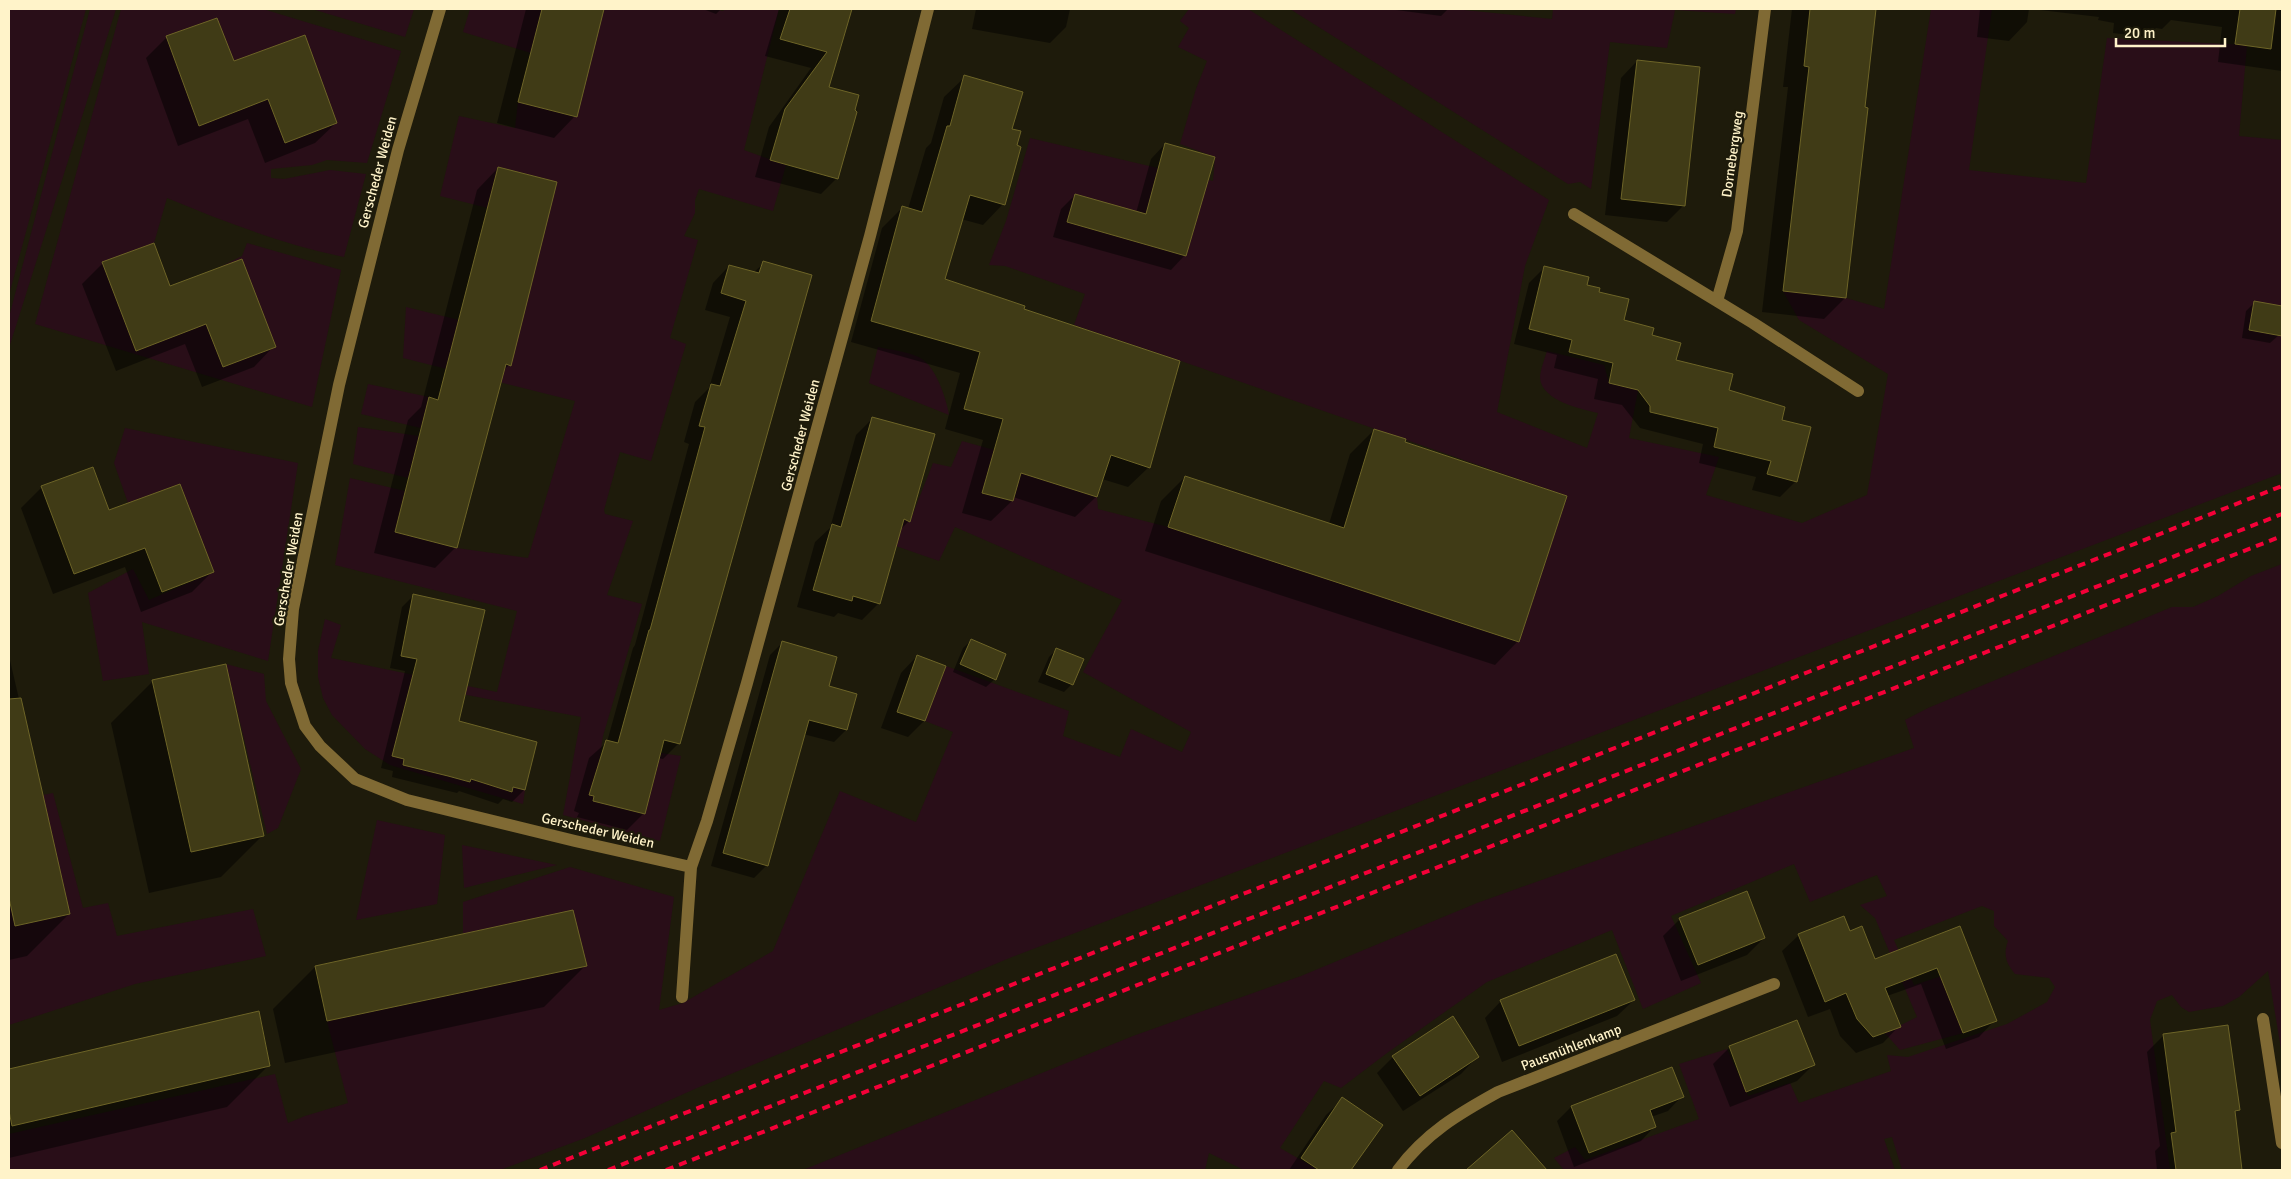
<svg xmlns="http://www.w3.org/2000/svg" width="2291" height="1179" viewBox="0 0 2291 1179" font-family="Signika,sans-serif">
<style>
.green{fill:#290e18}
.shadow{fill:#0007}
.building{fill:#403b16;stroke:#6d6427}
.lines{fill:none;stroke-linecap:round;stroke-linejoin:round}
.minor{stroke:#806a34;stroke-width:12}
.rail{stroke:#f40038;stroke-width:4;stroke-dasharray:8 6;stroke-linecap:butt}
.labels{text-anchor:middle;stroke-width:4.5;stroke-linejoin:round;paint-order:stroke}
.street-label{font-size:14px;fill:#fff3c9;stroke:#1e1b0b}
</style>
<rect width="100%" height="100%" fill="#1e1b0b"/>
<path class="green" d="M9,9H86L9,295Z
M90,9H116L9,348V317Z
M121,9H263L401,51L367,163L327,160L312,165L271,169V178L284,179L330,170L366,174L344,257C282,244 225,222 167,198L154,243L172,291L242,256L247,243L341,270L312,407L35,324Z
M312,9H414L405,37Z
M470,9H542L531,53L463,32Z
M604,9H715L723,11L725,9H779L744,150L786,165L773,211L699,189L695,200V213L684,236L698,240L670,338L686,344L651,461L620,452L604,510L605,514L633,521L607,595L642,604L603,736L593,801L645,814L661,753L681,756L660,841L563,815L581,717L410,684L392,756L525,790L523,804L390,765L365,749L332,715L323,698L318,677V651L325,619L341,625L331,658L497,692L517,611L335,565L350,478L405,491L395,532L457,548L528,558L575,401L403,358L406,307L459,320L512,358L557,182L498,167L488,208L440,196L459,116L515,128L518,102L577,117Z
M1189,9H1248L1549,200L1525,266L1497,412L1587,448L1598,413C1581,409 1542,401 1540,378C1540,370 1545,358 1547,351L1604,365L1609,383L1638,390L1629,438L1719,457L1706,495L1802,523L1867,495L1888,374L1799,320L1783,291L1846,298L1884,309L1931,9H1992L1969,170L2086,183L2107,38L2247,45L2239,136L2282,140V473L1012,957L697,1088L585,1138L500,1170H9V1134L275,1074L288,1123L305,1116L348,1103L327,1021L587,966L573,910L463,934V902L570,867L674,897L659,1010L683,1003L773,951L840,791L916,822L953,732L925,721L946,666L1069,711L1063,736L1120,757L1131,729L1182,752L1191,732L1083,672L1122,600L955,527L939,561L893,545L901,515L910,521L933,463L951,467L962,441L994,450L982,493L1013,501L1021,471L1097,497L1098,509L1168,527L1519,642L1567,496L1181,361L1074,325L1085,294L1005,266L989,265L1006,221L1030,138L1213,181L1215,157L1180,144L1196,89L1207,61L1178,47L1189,28L1180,21Z
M1290,9H1454L1552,19L1553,9H1736L1735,14L1675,10L1667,48L1610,42L1591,189L1580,182L1568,184Z
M878,347C891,350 904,351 916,356C935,362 946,398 949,415L869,383Z
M368,384L429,397L421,428L361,414Z
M358,427L419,436L408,478L353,464Z
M125,428L298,463L268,661L142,622L149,674L103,681L88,593L133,569L149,600L214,572L180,484L128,503L114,463Z
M2282,564V1055L2268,971L2239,997L2223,1006L2189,1012L2181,1007L2172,995L2157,1001L2150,1020L2170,1170H1902L1892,1137L1884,1139L1895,1170H1564L1554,1158L1575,1147L1585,1160L1699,1119L1679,1064L1727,1049L1748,1096L1790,1083L1799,1103L1891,1071L1887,1055L1908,1057L2007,1024L2047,1002L2055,987L2049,978L2015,974C2006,963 2003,955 2008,941L1994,926V911L1982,906L1894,940L1914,985L1945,975L1963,1033L1900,1050L1885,1033L1917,1017L1875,918L1860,905L1887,896L1877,875L1810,902L1794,864L1671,916L1701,983L1643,1009L1612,930L1487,982L1387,1053L1341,1088L1324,1081L1280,1148L1315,1168L1313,1170H1244L1209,1153L1205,1170H803L1133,1036L1301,976L1477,903L1914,748L1905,720L1928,708L2172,607H2193L2218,596L2251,576Z
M226,664L264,674L266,701L301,769L278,828L267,834Z
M53,793L83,908L108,903L117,936L253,909L266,956L135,984L9,1025V898L15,926L70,914L43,795Z
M377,820L445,835L437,904L356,920Z
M462,845L557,865L464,888Z"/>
<path class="shadow" d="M526,9H603L575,116L554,138L497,123Z
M703,9H721L716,14Z
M779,9H850L827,88L837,178L821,194L755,177L769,127L811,68L765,56Z
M976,9H1070L1066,27L1050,43L972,29Z
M1389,9H1448L1441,16Z
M1792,9H1875L1845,298L1824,319L1762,312L1788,87H1783Z
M1980,9H2029L2027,22L2009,41L1977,37Z
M2031,9H2282V71L2218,62L2222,27L2171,20L2162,29L2156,28L2147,37L2113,33L2114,23L2098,20L2099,17Z
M216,19L233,63L336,123L315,143L265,163L248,119L178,146L146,58L166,38Z
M1637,61L1684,205L1667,222L1605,215L1621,78Z
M965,77L1011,130L1003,204L983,225L961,219L943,279L1022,310L1149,467L1128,487L1102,479L1096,497L1075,517L1013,497L1012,501L991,521L962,513L983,440L945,429L960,373L851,342L882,228L902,208L908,209L926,148L931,143L944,97Z
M1165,144L1185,255L1171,270L1053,237L1061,209L1075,195L1136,213L1151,159Z
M498,168L509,365L502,372L456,547L435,568L374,553L408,420L421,407L477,190Z
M103,263L169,288L274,346L254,367L202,387L185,344L116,371L82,284Z
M764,263L679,743L663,759L658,758L644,813L627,830L577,817L579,813L574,811L589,758L607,742L633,648L635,645L689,444L684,442L695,402L709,388L730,317L705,310L713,283L729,266L753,273Z
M1545,267L1597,293L1623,321L1650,336L1675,361L1781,421L1796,481L1780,497L1752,490L1756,477L1699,463L1703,444L1640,428L1622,405L1594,399L1598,379L1554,368L1557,355L1514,344L1529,283Z
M2255,302L2282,307L2279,335L2270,343L2242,338L2246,311Z
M873,418L909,521L899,531L879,603L862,620L838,613L834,617L797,607L815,542L830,528L856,435Z
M1374,430L1404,443L1518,641L1495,665L1145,551L1161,501L1185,477L1329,524L1350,454Z
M92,469L108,511L212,572L192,592L141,612L125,567L53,594L21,508L41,488Z
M414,595L457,722L535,743L524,790L512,802L503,799L498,804L459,791L457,793L392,777L393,771L381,768L405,671L390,668L402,607Z
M972,640L995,679L986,687L953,672L963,648Z
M782,643L827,687L846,730L834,742L803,734L767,865L754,878L711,866L770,655Z
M1057,649L1072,684L1064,692L1038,682L1049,657Z
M9,656L69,914L27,956L9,960Z
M917,656L924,721L908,737L881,728L901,673Z
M153,681L263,835L221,877L149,893L111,723Z
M1680,919L1764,938L1747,955L1681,981L1663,936Z
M1959,927L1995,1020L1979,1037L1946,1049L1921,984L1887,996L1899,1026L1883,1043L1856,1053L1840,1036L1830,1009L1808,1017L1782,951L1799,935L1849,932L1874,960Z
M586,965L544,1007L285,1063L273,1009L315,967Z
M1634,1000L1617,1016L1502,1062L1485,1018L1501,1001Z
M258,1013L269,1065L227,1107L9,1158V1070Z
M2164,1035L2239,1109L2234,1114L2241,1170H2157L2155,1151L2160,1146L2147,1052Z
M1730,1047L1813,1065L1797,1081L1730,1107L1713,1064Z
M1393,1057H1477L1461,1074L1403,1111L1377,1073Z
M1682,1096L1668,1111L1651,1117L1655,1126L1641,1141L1574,1167L1557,1121L1571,1107Z
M1343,1099L1381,1125L1350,1170H1289L1326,1115Z
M1512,1132L1545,1170H1468L1471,1167Z"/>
<path class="building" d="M542,9H604L577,117L518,102Z
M790,9H852L829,87L859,95L855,110L857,112L838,179L770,160L785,109L827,52L780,39Z
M1810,9H1876L1865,107L1868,108L1846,298L1783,291L1809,67L1804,66Z
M2240,9H2276L2271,49L2235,44Z
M217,18L234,61L305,35L337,123L285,143L268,99L199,126L166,36Z
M1637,60L1700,67L1685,206L1621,199Z
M964,75L1023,92L1012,129L1021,131L1017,145L1021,147L1005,205L970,195L945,279L1025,306L1024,309L1180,361L1150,468L1111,455L1097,497L1021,473L1013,501L982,493L1003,419L964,409L980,352L871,321L902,206L922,212L947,126H950Z
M1165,143L1215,157L1186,256L1067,222L1075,194L1146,214Z
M498,167L557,182L511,366L506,364L457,548L395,532L429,397L438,400Z
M154,243L170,286L242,259L276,347L223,367L206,324L136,351L102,262Z
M763,261L812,275L680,744L664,740L645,814L593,801L594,796L589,795L606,740L618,743L649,630H650L705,427L699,426L711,384L720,386L746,301L721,293L729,265L759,273Z
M1544,266L1589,277L1587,285L1600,288L1599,292L1629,299L1624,320L1654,328L1652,335L1681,343L1676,360L1733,374L1729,390L1785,407L1782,420L1811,427L1797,482L1767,474L1771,461L1714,447L1718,428L1650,412V406L1638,390L1609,383L1613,363L1569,352L1572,340L1529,329Z
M2254,301L2282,306V336L2249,330Z
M872,417L935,434L910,522L904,519L880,604L853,596L852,601L813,590L832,524L841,527Z
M1374,429L1406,439L1405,442L1567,496L1519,642L1168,527L1185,476L1344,528Z
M93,467L109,510L180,484L214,572L162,592L145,548L74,574L41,486Z
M413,594L485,610L459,721L537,742L525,790L513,787L512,792L471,779L470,782L448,776L403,765L404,759L392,756L417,659L401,656Z
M971,639L1006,654L996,680L960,664Z
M782,641L837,657L829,686L857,694L847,730L809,720L768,866L723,853Z
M1056,648L1084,659L1073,685L1046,674Z
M917,655L946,666L925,721L897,712Z
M226,664L264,836L191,852L152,680Z
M21,698L70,914L15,926L9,898V699Z
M1747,891L1765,938L1698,965L1679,918Z
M573,910L587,966L327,1021L315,966Z
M1844,916L1850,931L1862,926L1875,959L1960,926L1997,1021L1963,1033L1937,968L1885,988L1901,1027L1873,1037L1857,1019L1846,993L1825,1002L1798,934Z
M1616,954L1635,1000L1519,1046L1500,1000Z
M259,1011L270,1066L12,1126L9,1111V1069Z
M1453,1016L1479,1057L1420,1096L1392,1056Z
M1797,1020L1815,1065L1746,1092L1729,1046Z
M2228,1025L2240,1110L2235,1111L2242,1170H2176L2171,1133L2176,1132L2163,1034Z
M1672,1067L1684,1097L1650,1110L1656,1127L1589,1153L1571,1106Z
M1342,1097L1383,1125L1351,1170H1319L1301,1158Z
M1512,1130L1547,1170H1466Z"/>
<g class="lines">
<path class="minor" d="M440,9L398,150L339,385L293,609L289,659L291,683L305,726L320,746L355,779L407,800L575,841L691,867L707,821L747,683L870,236L928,9
M1574,214L1753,323L1858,391
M1717,301L1737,231L1765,9
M682,997L691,867
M2263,1019L2282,1143
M1398,1170C1426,1133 1458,1114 1498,1092L1774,984"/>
<path class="rail" d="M540,1170L2282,486
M608,1170L2282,514
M666,1170L2282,536"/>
</g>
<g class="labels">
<g class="street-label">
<text transform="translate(1732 154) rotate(-82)" y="5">Dornebergweg</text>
<text transform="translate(377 172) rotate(-75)" y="5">Gerscheder Weiden</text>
<text transform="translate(800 435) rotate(-75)" y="5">Gerscheder Weiden</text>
<text transform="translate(288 569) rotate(-80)" y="5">Gerscheder Weiden</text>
<text transform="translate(598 830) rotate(13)" y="5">Gerscheder Weiden</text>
<text transform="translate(1571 1047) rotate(-21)" y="5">Pausmühlenkamp</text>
</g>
</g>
<rect width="2291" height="1179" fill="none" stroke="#fff3c9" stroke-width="20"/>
<path d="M2116 38v8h109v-8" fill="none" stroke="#fff3c9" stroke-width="2.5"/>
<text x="2124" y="38" font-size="15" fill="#fff3c9" stroke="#1e1b0b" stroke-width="4" paint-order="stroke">20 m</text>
</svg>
